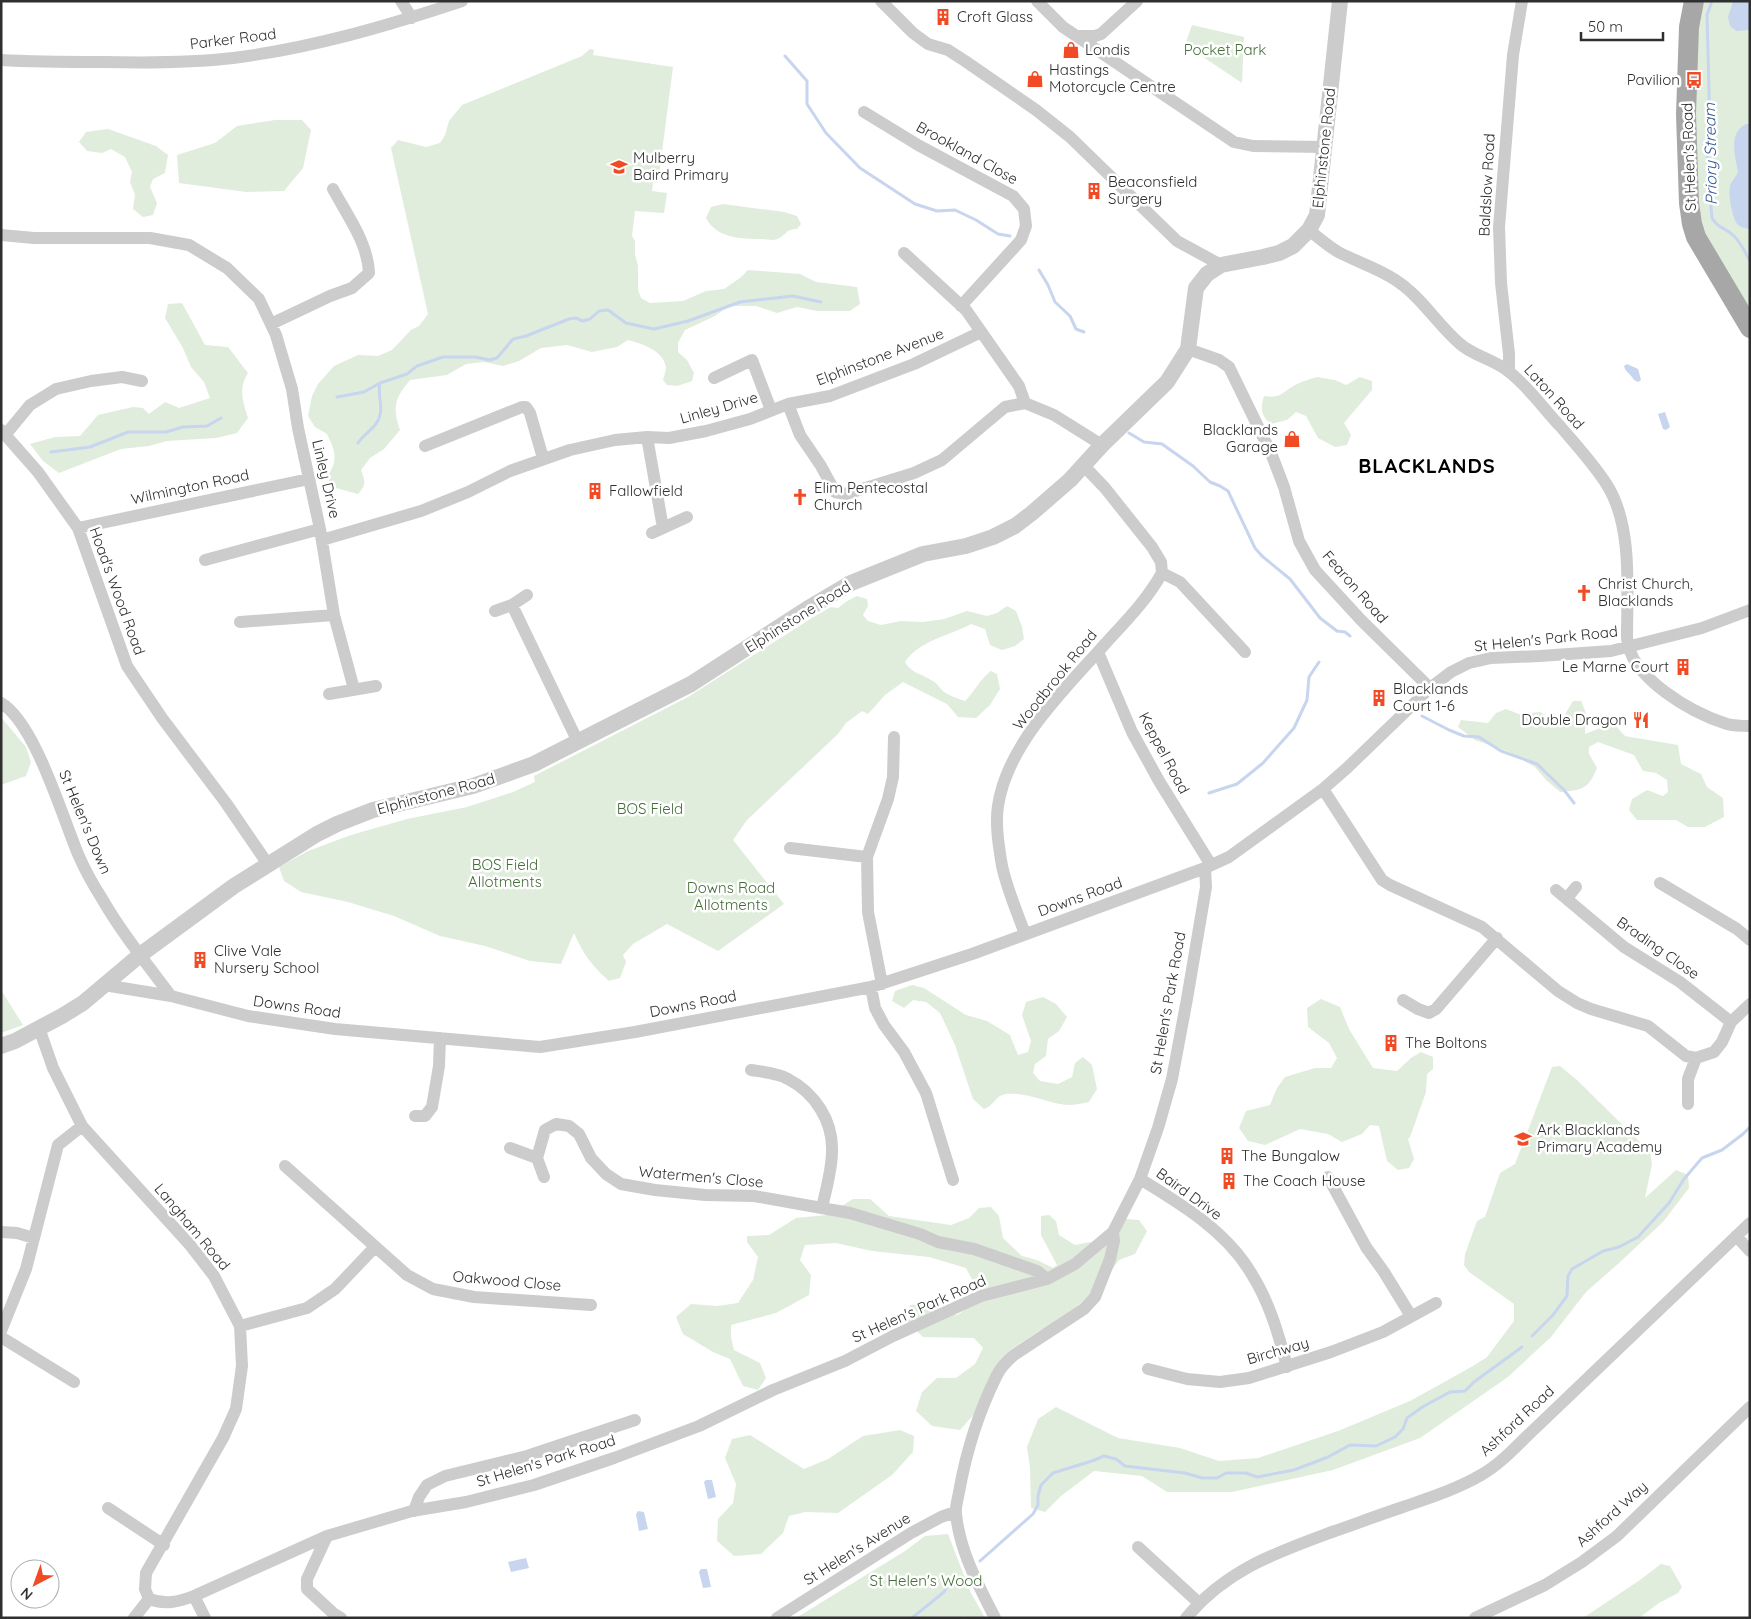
<svg xmlns="http://www.w3.org/2000/svg" width="1751" height="1619" viewBox="0 0 1751 1619" font-family="Quicksand,sans-serif">
<style>
.green{fill:#e0eddc}
.water{fill:#c7d5ee}
.lines{fill:none;stroke-linecap:round;stroke-linejoin:round}
.stream{stroke:#c7d5ee;stroke-width:3}
.minor{stroke:#ccc;stroke-width:12}
.tertiary{stroke:#ccc;stroke-width:16}
.primary{stroke:#a7a7a7;stroke-width:20}
.labels{text-anchor:middle;stroke-width:5;stroke-linejoin:round;paint-order:stroke}
.poi-label{font-size:15px;fill:#2f2f2f;stroke:#fff;text-anchor:start}
.street-label{font-size:15px;fill:#2f2f2f;stroke:#fff}
.park-label{font-size:15px;fill:#446e39;stroke:#fff}
.water-label{font-size:16px;font-style:italic;fill:#375997;stroke:#fff}
.district-label{font-size:20px;font-weight:bold;letter-spacing:1px;fill:#000;stroke:#fff}
</style>
<rect width="100%" height="100%" fill="#fff"/>
<path class="green" d="M1705,1H1750V310L1702,229L1697,202L1695,142L1697,22Z
M1192,25L1244,37L1242,83L1185,45Z
M590,49L594,50L593,55L673,67L658,183L653,182L652,191L667,193L664,213L635,211L632,236L635,241V254L638,266V290L641,298L650,303L683,301L706,291L724,289L740,278L748,270L800,274L816,282L857,287L860,304L850,311H817L797,307L777,313L756,306H729L715,316L685,330L678,343V352L687,360L694,373L692,381L677,386L667,385L663,380C664,376 666,371 666,367C663,350 642,344 628,340L617,347L592,352L567,345L541,348L519,361L503,366L484,362L466,364L447,375L410,380C395,398 392,407 400,430L384,449L370,458L361,470C365,481 367,484 358,494L332,487L327,477C339,459 335,451 327,434L315,427L308,416L312,396L318,384L334,366L358,355L378,356L392,350L411,330L419,326L428,314L391,148L398,140L426,147L440,143L445,135L449,121L462,105L582,56Z
M275,120H302L311,130L303,168L284,191L246,192L179,183L177,155L215,143L237,126Z
M108,129L156,146L168,155L165,173L153,179L150,187L157,203L153,215L143,217L133,209L135,195L130,182L132,172L125,157L111,149L102,153L87,151L79,142L86,132Z
M723,204L784,212L797,216L801,224L797,229C785,229 786,236 777,239C773,241 766,239 761,239C741,239 716,238 706,218L711,207Z
M182,303L205,345L228,347L248,373C238,388 243,402 248,418L237,433L216,438L167,441L149,446L121,449L59,473L43,461L30,444L55,437L80,436L98,415L133,407L143,408L149,414L165,402L179,408L210,398L204,382L191,367L183,348L165,318L168,304Z
M1317,377L1335,380L1346,385L1360,377L1372,381V390L1344,423L1351,435L1347,445L1335,447L1318,438L1306,416L1296,412L1287,420L1271,424C1261,416 1260,409 1264,396C1282,399 1283,391 1297,384C1303,381 1310,379 1317,377Z
M857,596L867,599L868,606L863,615L868,621L881,625L901,621L923,622L944,619L967,611L987,616L997,613L1007,606L1016,611L1022,627L1024,639L1015,646L1002,650L990,645L985,629L971,624C949,636 920,640 905,662C911,673 922,674 931,680C936,682 939,687 943,691C949,696 957,698 965,701C975,691 980,679 991,671L997,674L1000,689L990,705L976,718L958,717L947,704L903,682L885,695L868,714L862,711L846,723L838,734L747,820L733,840L784,904L718,951L667,924L633,944L623,955L626,962L620,978L609,981C592,966 583,954 574,933L561,964L530,961L485,946L440,936L394,916L348,902L301,892L284,881L279,867L308,851L351,835L407,819L467,807L513,792L535,782L534,776L688,697L815,616L831,607L838,608L847,601Z
M1573,701H1581L1586,713L1585,734L1613,723L1625,736L1678,745L1681,764L1701,774L1707,787L1723,798L1724,817L1705,827H1688L1676,820H1637L1629,810L1632,799L1647,790L1663,796L1668,792L1667,780L1656,773L1643,771L1634,755L1598,742L1589,747V754L1597,768C1588,790 1582,790 1560,792L1546,780L1535,767L1507,751L1475,740L1458,727L1461,720L1488,723L1496,713L1506,709L1519,714L1540,712L1556,721L1564,716Z
M1,717L26,747L31,762L26,776L1,785Z
M912,985L924,988L966,1015L987,1021L1010,1035L1018,1055L1028,1052L1031,1041L1022,1015L1026,1002L1043,997L1056,1004L1067,1017L1059,1031L1048,1039L1046,1056L1035,1064L1033,1073L1040,1081L1058,1084L1072,1077L1075,1063L1083,1057L1092,1065L1097,1089L1089,1102C1083,1103 1075,1105 1069,1105C1050,1105 1022,1089 1002,1095C995,1098 993,1106 984,1109L973,1099L955,1045L940,1013L926,1002L913,1000L904,1008L892,1001L895,991Z
M1,990L23,1025L1,1033Z
M1321,999L1340,1007L1349,1029L1373,1068L1397,1071L1411,1058L1421,1052L1433,1057V1069L1427,1074L1426,1092L1410,1137L1408,1139L1414,1159L1409,1168L1398,1170L1387,1161L1379,1126L1370,1125L1362,1134L1342,1142L1328,1134L1300,1129L1265,1145L1248,1141L1239,1128L1246,1111L1270,1105L1277,1088L1285,1077L1315,1068H1331L1337,1058L1329,1043L1308,1027L1307,1008Z
M1560,1066L1577,1080L1650,1152L1652,1164L1645,1198L1676,1170L1688,1175L1689,1188L1663,1222L1619,1263L1586,1292L1551,1337L1508,1377L1420,1438L1333,1470L1232,1492H1167L1142,1476L1094,1471L1061,1496L1045,1512L1031,1508L1030,1468L1027,1447L1038,1419L1056,1407L1118,1438L1180,1448L1219,1461L1258,1458L1338,1431L1410,1401L1473,1366L1487,1357L1514,1321V1304L1469,1272L1464,1265L1465,1254L1477,1221L1485,1217L1500,1173L1515,1164L1552,1067Z
M853,1199H870L889,1216L951,1225L969,1218L979,1208L991,1207L999,1216L1003,1238L1022,1256L1037,1260L1053,1268L1057,1265L1041,1235V1216L1049,1215L1056,1221L1059,1235L1075,1245L1090,1242L1109,1241L1126,1219L1139,1220L1147,1231L1135,1254L1119,1260L1106,1278L1069,1315L1039,1331L1010,1350L988,1380L976,1412L960,1430L932,1426L916,1411L922,1392L937,1378H956L975,1364L983,1348L974,1338L923,1337L904,1319L910,1305L931,1304L957,1315L971,1306L976,1287L966,1268L929,1257L872,1251L836,1243L805,1245L800,1260L811,1275L809,1295L776,1313L731,1325V1337L734,1350L760,1363L766,1378L758,1390L743,1386L730,1359L713,1352L683,1334L676,1317L691,1304L717,1306L738,1303L753,1280L758,1257L747,1242V1236L769,1235L796,1218L827,1215Z
M900,1430L914,1436L913,1452L892,1475L838,1513L805,1512L789,1516L783,1533L761,1554L734,1556L717,1541L718,1519L733,1503L736,1484L725,1458L732,1439L750,1435L804,1469L828,1459L863,1436Z
M948,1534L970,1591L985,1618H966L963,1616L961,1618H796L905,1551L925,1536Z
M1661,1564L1670,1566L1682,1587L1678,1593L1659,1603L1639,1618H1583L1640,1580Z"/>
<path class="water" d="M1733,1H1750V30L1736,31L1730,26L1728,17Z
M1746,124H1750V229C1745,228 1742,228 1738,225C1732,218 1728,195 1730,186C1732,180 1736,177 1738,172C1735,156 1728,133 1746,124Z
M1627,364L1638,369L1641,380L1638,382L1634,380C1631,374 1625,372 1624,366Z
M1665,412L1670,427L1666,430L1663,429L1658,414Z
M706,1480H712L716,1497L708,1499L704,1482Z
M638,1511L644,1512L648,1529L639,1531L636,1514Z
M526,1558L529,1568L511,1572L508,1562Z
M701,1569H707L711,1587L703,1588L699,1572Z"/>
<g class="lines">
<path class="stream" d="M1712,1L1707,15L1710,129L1707,164L1712,218C1718,229 1725,227 1734,236C1741,243 1745,252 1750,261
M785,56L807,81V104L826,133L860,168L915,204L937,211L955,210L976,220L998,234L1010,236
M1039,270L1048,285L1055,302L1070,316L1076,329L1084,332
M337,397L364,392L380,383L407,374L417,366L443,357H475L490,360L497,358L513,339L526,336L569,319L576,318L583,321L590,319L599,311L608,310L626,323L654,329L688,321L740,302L793,296L821,302
M1129,433L1144,442L1162,444L1193,466L1210,482L1220,486L1228,491L1255,548L1262,556L1290,579L1320,618L1337,631L1345,632L1350,636
M358,443C364,433 378,427 380,415C383,404 377,394 380,383
M51,452L90,447L128,432H166L183,427L207,426L221,418
M1422,716L1449,730L1464,736L1479,737L1501,751L1537,764L1564,790L1574,803
M1209,793L1237,784L1263,763L1294,728L1307,700L1309,677L1319,662
M1532,1336L1553,1315L1567,1296L1568,1276L1572,1269L1603,1251L1619,1247L1638,1237L1669,1203L1684,1179L1702,1158L1722,1150L1743,1134L1750,1127
M980,1561L1033,1514L1038,1505V1496L1041,1485L1053,1473L1092,1461L1104,1456L1116,1459L1125,1466L1185,1473L1202,1478H1217L1226,1473H1246L1257,1477L1294,1470L1328,1457L1350,1445L1376,1446L1395,1437L1403,1429L1407,1418L1424,1406L1450,1392L1465,1391L1474,1382L1522,1347
M912,1618L944,1592L950,1581L955,1575"/>
<path class="minor" d="M401,1L412,18
M881,1L913,33L928,44L948,50L965,61L1036,110L1070,137L1177,241L1221,265
M1037,1L1063,27L1234,142L1253,146L1325,147
M1078,36H1095L1101,34L1137,1
M1,60C35,62 70,62 104,62C147,63 190,63 233,58C312,48 387,26 462,1
M864,112L918,145L1013,196L1024,209L1026,226L1021,240L961,306
M1309,230C1319,238 1329,247 1340,253C1358,262 1377,268 1394,279C1421,296 1436,323 1459,343C1473,356 1493,359 1508,371C1528,386 1543,408 1560,426C1576,445 1594,464 1607,485C1633,526 1627,591 1627,638C1630,678 1692,713 1727,724C1734,726 1742,726 1750,726
M1,235L34,238H150L189,245L227,268L259,299L276,335L292,389L298,428L320,529L334,615L354,689
M904,253L966,310L1019,386L1025,403L1054,415L1102,445
M271,324L330,296L352,288L369,273C368,243 347,215 333,189
M1188,349L1219,360L1229,367L1271,453L1284,487L1299,541L1315,570L1361,620L1430,688
M1509,371V354L1501,283L1499,227L1513,55L1522,1
M714,378L752,360L771,410
M788,404L800,435L821,466L835,492L846,494L914,473L942,460L1005,407L1025,403
M1,430L38,472L78,528L127,666L162,718L226,803L267,863
M6,434L30,405L56,389L91,381L122,377L142,381
M647,437L663,528
M425,446L522,407H526L530,413L543,458
M1084,466L1105,488L1152,547L1161,562L1162,573L1180,582L1245,652
M78,528L309,479
M652,533L687,517
M322,540L421,511L468,492L510,471L570,450L615,440L647,437L669,438L706,431L750,419L788,404L830,396L914,364L981,332
M205,560L320,529
M512,605L578,742
M495,611L512,605L527,595
M240,622L334,615
M1098,652L1132,732L1159,781L1211,865
M329,694L376,686
M1,703C35,723 62,816 78,854C84,868 92,883 101,897C121,932 147,964 171,996
M1323,789L1382,880L1390,885L1482,927L1558,991L1577,1003L1591,1009L1648,1026L1686,1056L1696,1058L1714,1052L1722,1042L1731,1022L1750,1004
M790,848L867,857
M1660,883L1737,929L1750,940
M1556,890L1624,947L1680,982L1731,1022
M1567,898L1576,887
M1025,934C1017,912 1007,889 1002,866C999,848 995,824 998,806C1007,744 1065,689 1105,644C1125,622 1147,600 1162,573
M882,984L868,912L867,857L888,799L893,777L894,737
M104,985L171,996L248,1016L335,1029L540,1047L635,1032L871,987L972,954L1205,868L1229,857L1323,789L1347,768L1430,688L1451,672L1469,663L1491,658L1540,656L1611,651L1702,628L1750,610
M871,987L875,1008L884,1025L904,1052L926,1093L953,1180
M1403,1000L1418,1009L1429,1013L1436,1009L1497,938
M39,1028L53,1068L82,1126L190,1245L214,1276L240,1326L242,1366L236,1409L223,1438L146,1573L145,1589L149,1599
M751,1070C763,1072 778,1073 788,1079C815,1093 833,1121 832,1151C832,1170 826,1189 822,1208
M1688,1104V1079L1696,1058
M415,1116H425L432,1107L439,1066L440,1038
M510,1148L537,1158
M285,1166L407,1275L433,1289L474,1297L591,1305
M544,1177L537,1158L545,1130L556,1124L569,1126L579,1134L591,1158L606,1174L621,1184L655,1190L705,1195L754,1196L850,1213L920,1234L938,1242L974,1249L1037,1271L1047,1279
M1328,1177L1366,1247L1384,1272L1411,1316
M1140,1179C1181,1204 1226,1231 1251,1273C1269,1301 1279,1335 1287,1367
M1,1232L17,1233L34,1238
M1736,1236L1750,1251
M240,1326L307,1308L335,1289L375,1247
M1,1331L26,1269L58,1145L82,1126
M1,1337L74,1382
M1148,1369L1187,1379L1220,1382L1249,1378L1331,1352L1383,1332L1436,1303
M108,1508L164,1545
M414,1511L419,1497L427,1485L445,1476L527,1456L635,1420
M327,1536L307,1579V1589L333,1613L341,1618
M1138,1547L1199,1603
M194,1596L205,1618
M149,1599C166,1605 178,1602 194,1596L327,1536L412,1511L466,1502L534,1485L614,1458L699,1426L773,1390L845,1361L893,1336L981,1296L1047,1279L1075,1264L1113,1232L1140,1179L1158,1128L1172,1079L1187,999L1206,887L1205,868
M134,1618L149,1599
M777,1618L911,1533L941,1517L955,1512
M995,1618C978,1584 960,1552 956,1514C955,1507 958,1499 959,1492C966,1453 979,1411 997,1375C1001,1367 1007,1361 1014,1355L1084,1309L1095,1297L1110,1259L1114,1241L1113,1232
M1186,1618C1226,1570 1275,1553 1332,1532C1355,1524 1379,1515 1403,1507C1429,1498 1457,1489 1481,1475C1497,1466 1511,1452 1524,1439L1750,1223
M1475,1618L1545,1585L1582,1562L1617,1536L1750,1407"/>
<path class="tertiary" d="M1,1046L15,1041L62,1016L83,1003L140,955L234,886L317,834L337,824L373,810L473,786L534,764L691,684L807,609L851,583L923,554L966,546L993,537L1015,526L1032,513L1070,480L1102,445L1167,382L1188,349L1196,288L1207,274L1221,265L1263,257L1279,253L1293,246L1309,230L1317,215L1340,1"/>
<path class="primary" d="M1694,1L1689,27L1686,114L1689,203L1692,224L1696,237L1750,328"/>
</g>
<defs>
<g id="building-bare" transform="scale(1.35)"><path d="M-4-6H4V6H1V3H-1V6H-4ZM-2.5-4.3h1.7v1.8h-1.7ZM.8-4.3h1.7v1.8H.8ZM-2.5-1h1.7V.8h-1.7ZM.8-1h1.7V.8H.8Z" fill="#f14b26" stroke="#fff" stroke-width="2.5" paint-order="stroke"/></g>
<g id="shop-bare" transform="scale(1.35)"><path d="M-5-2.5h2.3a2.7 3.5 0 0 1 5.4 0H5L5.5 6h-11ZM-1.5-2.5h3a1.5 2.3 0 0 0-3 0Z" fill="#f14b26" stroke="#fff" stroke-width="2.5" paint-order="stroke"/></g>
<g id="bus-bare" transform="scale(1.35)"><path d="M-5-6H5V4H4V6H2V4H-2V6H-4V4H-5ZM-3.5-4V0h7V-4ZM-3.5 1.2v1.5H-2V1.2ZM2 1.2v1.5H3.5V1.2Z" fill="#f14b26" stroke="#fff" stroke-width="2.5" paint-order="stroke"/></g>
<g id="school-bare" transform="scale(1.35)"><path d="M0-5L7-2L0 1L-7-2ZM-4 1L0 2.5L4 1V4Q0 6-4 4Z" fill="#f14b26" stroke="#fff" stroke-width="2.5" paint-order="stroke"/></g>
<g id="church-bare" transform="scale(1.35)"><path d="M-1.2-6h2.4v3.5h3.3v2.4h-3.3V6h-2.4V-.1h-3.3v-2.4h3.3Z" fill="#f14b26" stroke="#fff" stroke-width="2.5" paint-order="stroke"/></g>
<g id="restaurant-bare" transform="scale(1.35)"><path d="M-5-6h1v4h1v-4h1v4h1v-4h1v5L-1.5 .5V6h-2V.5L-5-1ZM5-6V6H3V1.5H1.5Q1.5-4 5-6Z" fill="#f14b26" stroke="#fff" stroke-width="2.5" paint-order="stroke"/></g>
</defs>
<g fill-rule="evenodd">
<use href="#building-bare" x="943" y="17"/>
<use href="#shop-bare" x="1071" y="50"/>
<use href="#shop-bare" x="1035" y="79"/>
<use href="#bus-bare" x="1694" y="80"/>
<use href="#school-bare" x="619" y="167"/>
<use href="#building-bare" x="1094" y="191"/>
<use href="#shop-bare" x="1292" y="439"/>
<use href="#building-bare" x="595" y="491"/>
<use href="#church-bare" x="800" y="497"/>
<use href="#church-bare" x="1584" y="593"/>
<use href="#building-bare" x="1683" y="667"/>
<use href="#building-bare" x="1379" y="698"/>
<use href="#restaurant-bare" x="1641" y="720"/>
<use href="#building-bare" x="200" y="960"/>
<use href="#building-bare" x="1391" y="1043"/>
<use href="#school-bare" x="1523" y="1139"/>
<use href="#building-bare" x="1227" y="1156"/>
<use href="#building-bare" x="1229" y="1181"/>
</g>
<g class="labels">
<g class="poi-label">
<text x="957" y="22">Croft Glass</text>
<text x="1085" y="55">Londis</text>
<text x="1049" y="75">Hastings<tspan x="1049" dy="17">Motorcycle Centre</tspan></text>
<text x="1680" y="85" text-anchor="end">Pavilion</text>
<text x="633" y="163">Mulberry<tspan x="633" dy="17">Baird Primary</tspan></text>
<text x="1108" y="187">Beaconsfield<tspan x="1108" dy="17">Surgery</tspan></text>
<text x="1278" y="435" text-anchor="end">Blacklands<tspan x="1278" dy="17">Garage</tspan></text>
<text x="814" y="493">Elim Pentecostal<tspan x="814" dy="17">Church</tspan></text>
<text x="609" y="496">Fallowfield</text>
<text x="1598" y="589">Christ Church,<tspan x="1598" dy="17">Blacklands</tspan></text>
<text x="1669" y="672" text-anchor="end">Le Marne Court</text>
<text x="1393" y="694">Blacklands<tspan x="1393" dy="17">Court 1-6</tspan></text>
<text x="1627" y="725" text-anchor="end">Double Dragon</text>
<text x="214" y="956">Clive Vale<tspan x="214" dy="17">Nursery School</tspan></text>
<text x="1405" y="1048">The Boltons</text>
<text x="1537" y="1135">Ark Blacklands<tspan x="1537" dy="17">Primary Academy</tspan></text>
<text x="1241" y="1161">The Bungalow</text>
<text x="1243" y="1186">The Coach House</text>
</g>
<g class="street-label">
<text transform="translate(233 39) rotate(-7)" y="5">Parker Road</text>
<text transform="translate(1324 148) rotate(-84)" y="5">Elphinstone Road</text>
<text transform="translate(967 153) rotate(29)" y="5">Brookland Close</text>
<text transform="translate(1689 157) rotate(-92)" y="5">St Helen's Road</text>
<text transform="translate(1487 185) rotate(-87)" y="5">Baldslow Road</text>
<text transform="translate(880 357) rotate(-21)" y="5">Elphinstone Avenue</text>
<text transform="translate(1554 397) rotate(48)" y="5">Laton Road</text>
<text transform="translate(719 408) rotate(-16)" y="5">Linley Drive</text>
<text transform="translate(326 479) rotate(77)" y="5">Linley Drive</text>
<text transform="translate(190 487) rotate(-12)" y="5">Wilmington Road</text>
<text transform="translate(1355 587) rotate(49)" y="5">Fearon Road</text>
<text transform="translate(117 591) rotate(70)" y="5">Hoad's Wood Road</text>
<text transform="translate(798 617) rotate(-32)" y="5">Elphinstone Road</text>
<text transform="translate(1546 639) rotate(-6)" y="5">St Helen's Park Road</text>
<text transform="translate(1055 680) rotate(-51)" y="5">Woodbrook Road</text>
<text transform="translate(1164 753) rotate(62)" y="5">Keppel Road</text>
<text transform="translate(436 794) rotate(-15)" y="5">Elphinstone Road</text>
<text transform="translate(85 822) rotate(67)" y="5">St Helen's Down</text>
<text transform="translate(1080 897) rotate(-20)" y="5">Downs Road</text>
<text transform="translate(1658 948) rotate(35)" y="5">Brading Close</text>
<text transform="translate(1168 1003) rotate(-80)" y="5">St Helen's Park Road</text>
<text transform="translate(693 1004) rotate(-11)" y="5">Downs Road</text>
<text transform="translate(297 1007) rotate(8)" y="5">Downs Road</text>
<text transform="translate(701 1177) rotate(5)" y="5">Watermen's Close</text>
<text transform="translate(1189 1194) rotate(36)" y="5">Baird Drive</text>
<text transform="translate(192 1227) rotate(50)" y="5">Langham Road</text>
<text transform="translate(507 1281) rotate(5)" y="5">Oakwood Close</text>
<text transform="translate(919 1309) rotate(-24)" y="5">St Helen's Park Road</text>
<text transform="translate(1278 1351) rotate(-16)" y="5">Birchway</text>
<text transform="translate(1517 1421) rotate(-43)" y="5">Ashford Road</text>
<text transform="translate(546 1461) rotate(-17)" y="5">St Helen's Park Road</text>
<text transform="translate(1612 1514) rotate(-42)" y="5">Ashford Way</text>
<text transform="translate(857 1549) rotate(-32)" y="5">St Helen's Avenue</text>
</g>
<g class="park-label">
<text x="1225" y="55">Pocket Park</text>
<text x="650" y="814">BOS Field</text>
<text x="505" y="870">BOS Field<tspan x="505" dy="17">Allotments</tspan></text>
<text x="731" y="893">Downs Road<tspan x="731" dy="17">Allotments</tspan></text>
<text x="926" y="1586">St Helen's Wood</text>
</g>
<g class="water-label">
<text transform="translate(1710 154) rotate(-91)" y="6">Priory Stream</text>
</g>
<g class="district-label">
<text x="1427" y="473">BLACKLANDS</text>
</g>
</g>
<rect width="1751" height="1619" fill="none" stroke="#2f2f2f" stroke-width="5"/>
<g transform="translate(35 1584) rotate(221)"><circle r="24" fill="#ffffff" stroke="#acacac"/>
<path d="M0-4L9 19L0 12L-9 19Z" fill="#f14b26"/>
<text y="-8" font-size="14" font-weight="bold" text-anchor="middle" fill="#2f2f2f">N</text>
</g>
<path d="M1581 32v8h82v-8" fill="none" stroke="#2f2f2f" stroke-width="2.5"/>
<text x="1588" y="32" font-size="15" fill="#2f2f2f" stroke="#ffffff" stroke-width="4" paint-order="stroke">50 m</text>
</svg>
